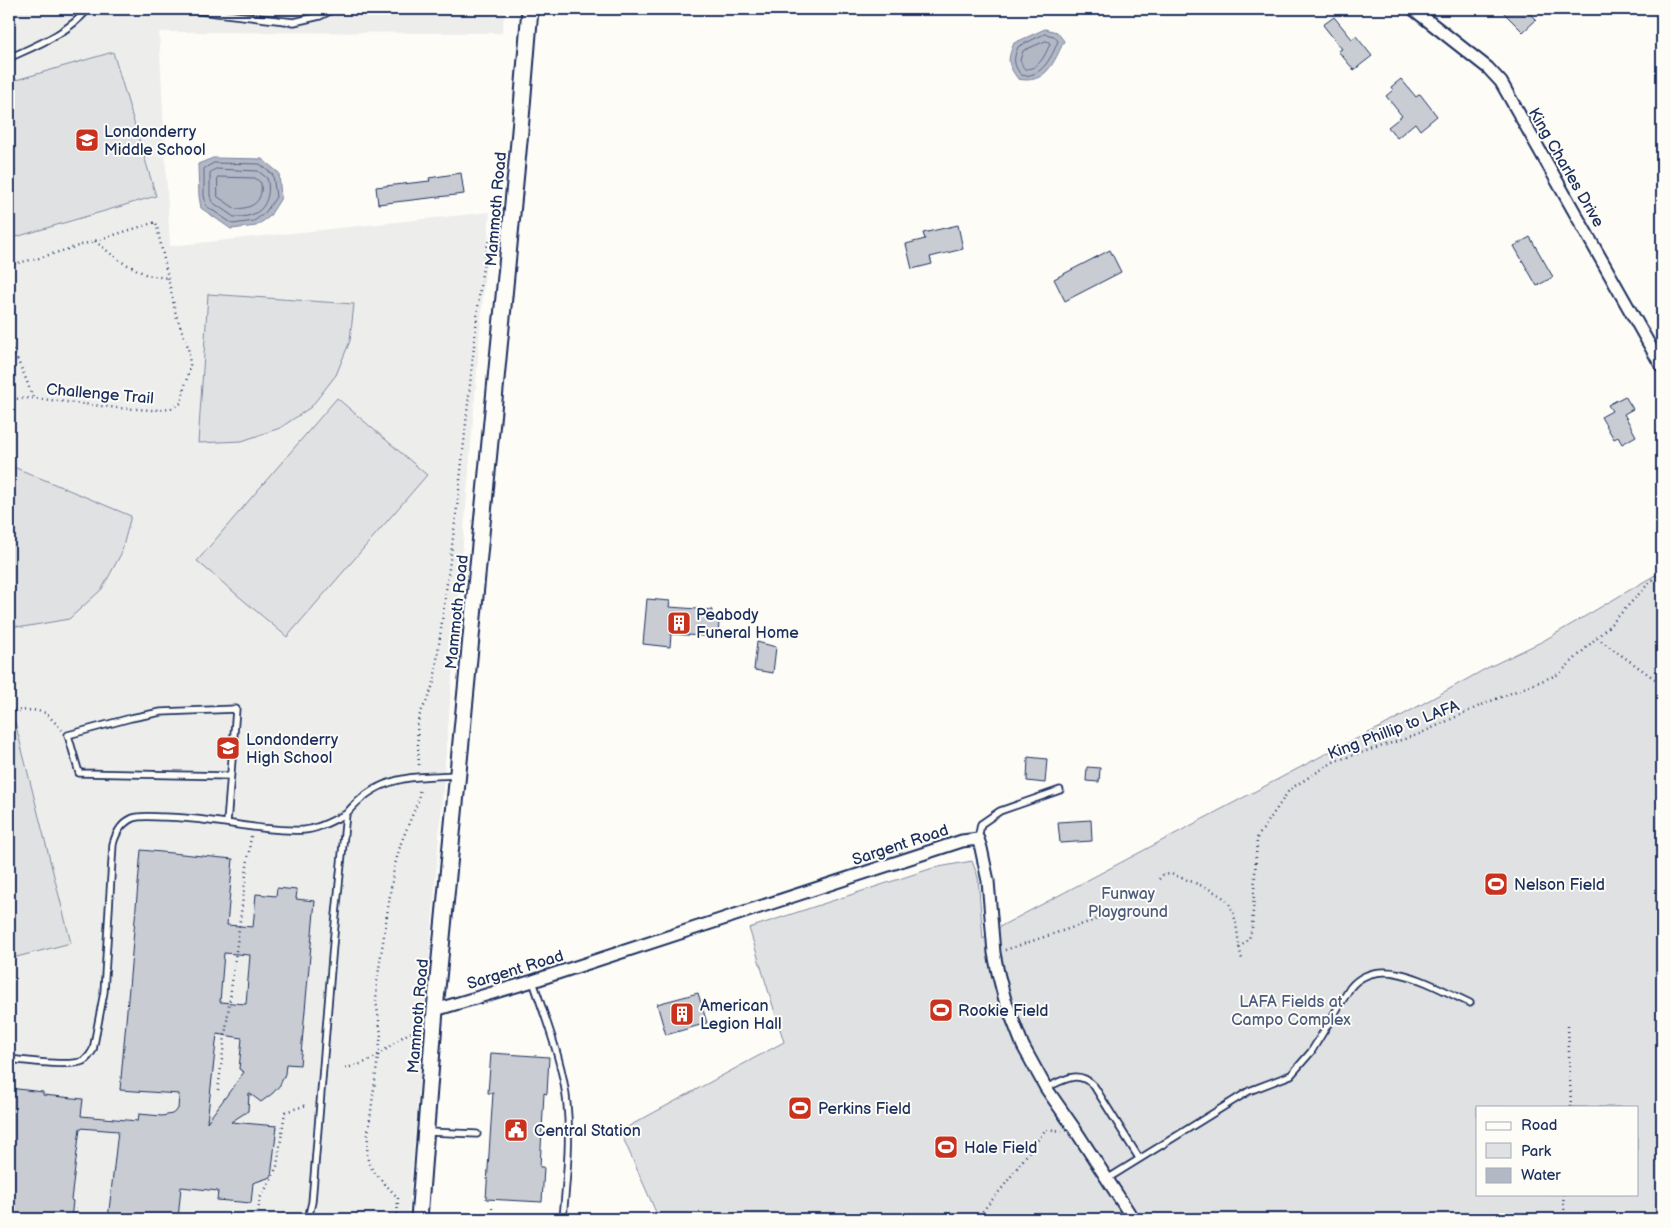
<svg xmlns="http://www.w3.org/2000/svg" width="1671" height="1228" viewBox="0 0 1671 1228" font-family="'Balsamiq Sans',sans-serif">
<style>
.built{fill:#edeeec}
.green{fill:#e0e1e3;stroke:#7e88a0;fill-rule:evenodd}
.water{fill:#b3b8c5;stroke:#76819c}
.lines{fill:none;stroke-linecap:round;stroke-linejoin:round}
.shore{stroke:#586687;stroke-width:1}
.building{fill:#c9ccd3;stroke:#1b2f5e;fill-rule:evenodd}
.service-casing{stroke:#1b2f5e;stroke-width:9}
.minor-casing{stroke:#1b2f5e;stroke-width:15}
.secondary-casing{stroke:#1b2f5e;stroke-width:19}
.path{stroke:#1b2f5e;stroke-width:2.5;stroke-dasharray:1 4;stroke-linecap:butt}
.service{stroke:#fdfcf7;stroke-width:5.5}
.minor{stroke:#fdfcf7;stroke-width:11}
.secondary{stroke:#fdfcf7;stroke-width:15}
.labels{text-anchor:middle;stroke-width:4;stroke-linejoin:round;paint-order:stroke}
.poi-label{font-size:16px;fill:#1b2f5e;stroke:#fdfcf7;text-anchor:start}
.street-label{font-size:16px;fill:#1b2f5e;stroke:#fdfcf7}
.park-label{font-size:16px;fill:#4c5c7f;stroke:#fdfcf7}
</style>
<rect width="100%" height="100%" fill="#fdfcf7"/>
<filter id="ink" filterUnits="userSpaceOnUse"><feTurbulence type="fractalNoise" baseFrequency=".02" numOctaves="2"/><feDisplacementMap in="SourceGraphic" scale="10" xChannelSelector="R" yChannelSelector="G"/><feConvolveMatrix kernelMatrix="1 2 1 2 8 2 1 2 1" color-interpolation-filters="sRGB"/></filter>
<g filter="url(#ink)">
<path class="built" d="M9,9H505L502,33L159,32L170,246L490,212L408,1219H9Z"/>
<path class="green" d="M113,52L156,196L9,239V82Z
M208,294L354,304L350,341L336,375L311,407L280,428L242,441L198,443Z
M337,398L427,475L287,637L197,561Z
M9,465L131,516L121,554L102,589L69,619L23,627L9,625Z
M1662,571V1219H659L620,1131L784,1042L749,928L933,868L972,861L978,877L983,939L1003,925L1333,750L1381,727L1487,668L1543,641ZM1477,1107H1637V1194H1477Z
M15,722L71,943L9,959V724Z"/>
<path class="water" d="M1045,29L1057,32L1064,41C1054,62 1046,85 1018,79C1007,64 1007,60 1014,43Z
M213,158L262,159L279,173L281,198L269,217L256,226L231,229L201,208L199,196L198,164Z"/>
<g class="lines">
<path class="shore" d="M1045,34L1054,36L1058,41C1052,57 1041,79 1021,75C1013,64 1013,59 1018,47Z
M1046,41L1049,42L1050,44C1045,55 1039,70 1024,69L1020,60L1023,51Z
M214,163L260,164L273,175L276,197L265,213L254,221L233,224L206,206L204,195V169Z
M216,169L258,171L267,178C271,192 267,210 251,215C246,217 239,217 234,217L212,202L210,195V173Z
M218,177L255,178L261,183C263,201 254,208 236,209L218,197Z"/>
</g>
<path class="building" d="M1500,9H1525L1536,20L1523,32Z
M1334,17L1352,39L1356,36L1372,56L1354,70L1338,51L1342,49L1323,25Z
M1401,79L1416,97L1420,94L1437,116L1420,130L1415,123L1397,138L1388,127L1402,116L1386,96L1393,90L1391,87Z
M461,173L464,194L378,204L376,187L430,181L429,178Z
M958,225L963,249L930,257L932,264L912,269L906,244L925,239L923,233Z
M1530,237L1553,277L1537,286L1514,246Z
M1110,250L1121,272L1065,301L1054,279Z
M1625,396L1633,409L1624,414L1636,436L1622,444L1618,437L1614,439L1601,417L1612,411L1608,405Z
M647,599L670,601L669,607L712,610L711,621H719L718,637L671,634L670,647L643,644Z
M757,642L776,647L773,673L754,670Z
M1028,757L1047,759L1045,783L1027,781Z
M1087,767L1100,768L1099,782L1086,781Z
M1091,820L1092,841L1060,843L1058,822Z
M141,850L233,859L227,925L253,927L256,894L276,896L277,888L297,890L296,899L315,901L300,1065L286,1064L285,1074L280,1085L273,1093L261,1102L249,1093L248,1111L231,1122L277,1126L271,1177L253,1183L251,1203L217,1200L218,1191L181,1187L178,1219H108L118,1131L80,1128L71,1200L73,1201L71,1219H9V1088L43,1092V1095L83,1099L81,1116L138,1121L139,1114L162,1116L172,1114L178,1109L179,1094L120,1090ZM224,953L250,955L246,1004L220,1002ZM217,1034L242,1038L239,1069L244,1072L207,1122Z
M698,993L707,1023L666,1035L657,1004Z
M491,1053L549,1057L547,1094L544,1093L540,1167H544L542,1202L486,1199L493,1093H488Z"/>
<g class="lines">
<g class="service-casing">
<path id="service" d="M182,9L294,22L320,16L334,9
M9,58C37,45 68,33 88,9
M227,823L236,709L161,712L131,718L68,735L79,773L230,776
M978,839L981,824L1000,811L1060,790
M533,981C546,1021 563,1062 567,1104C571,1142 566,1181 563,1219
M9,1059C25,1061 70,1067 83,1061C88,1059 90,1054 93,1050L104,992L113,844C116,833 121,823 133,818C142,815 154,817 164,817C211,817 256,832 304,830C319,829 333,820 346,814
M1046,1088C1063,1080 1078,1069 1094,1086L1139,1158
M428,1132L477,1134
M1107,1179L1249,1091L1291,1075L1311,1052L1350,988C1380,951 1436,988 1470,1003
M308,1219L312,1202L333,945L346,814C378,775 411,777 457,775"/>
</g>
<g class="minor-casing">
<path id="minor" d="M1413,9L1488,68L1501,82L1662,367
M435,1010L533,981L962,841L978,839L981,848L988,881L994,953L998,973L1005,1000L1023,1046L1046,1088L1076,1131L1133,1219"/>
</g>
<g class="secondary-casing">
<path id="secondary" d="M419,1219L435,1010L520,131L530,9"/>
</g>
<path class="path" d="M95,241L120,261L147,275L167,278
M9,265L39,258L156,222L176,315L188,347L190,365L181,403L170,409L153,410L118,408L33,398L9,399
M9,341L26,379L33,398
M1597,638L1662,684
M9,711L33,710L46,713L62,730
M419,765L417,726L420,714L428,698L434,682L458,500L481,279L487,247L495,229
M1159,879L1163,875L1171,874C1187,880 1222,891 1230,905C1238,919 1237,943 1242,959
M1239,948L1249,939L1252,928L1257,838L1290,789L1335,761L1417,735L1486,703L1559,674L1613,622L1662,569
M1005,950L1104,917
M1568,1026L1571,1107
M345,1068C357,1066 368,1062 378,1055C392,1046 402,1034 418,1030
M218,1090L251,836
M1563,1194L1565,1219
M258,1212L260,1198L271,1180L277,1166L285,1112L307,1105
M74,1219L76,1209
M397,1219L398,1198L374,1172L369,1164L367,1156L368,1134L381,1034L376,1001L377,982L394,868L401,843L418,801L420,788
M492,1219V1208
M976,1219L1003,1187L1046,1129L1062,1131
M1658,1219L1662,1214"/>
<use href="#service" class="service"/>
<use href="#minor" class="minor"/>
<use href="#secondary" class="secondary"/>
</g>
</g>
<defs>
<g id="school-square" transform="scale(1.25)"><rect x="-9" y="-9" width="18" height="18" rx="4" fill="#c8321e" stroke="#fdfcf7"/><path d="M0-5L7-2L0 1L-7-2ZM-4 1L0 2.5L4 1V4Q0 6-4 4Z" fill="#fff"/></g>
<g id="building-square" transform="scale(1.25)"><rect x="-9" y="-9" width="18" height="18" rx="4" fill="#c8321e" stroke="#fdfcf7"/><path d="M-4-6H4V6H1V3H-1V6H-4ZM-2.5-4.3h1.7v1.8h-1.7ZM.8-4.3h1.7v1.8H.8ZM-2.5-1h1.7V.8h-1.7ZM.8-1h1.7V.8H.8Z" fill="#fff"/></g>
<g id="stadium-square" transform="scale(1.25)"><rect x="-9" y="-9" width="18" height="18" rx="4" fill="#c8321e" stroke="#fdfcf7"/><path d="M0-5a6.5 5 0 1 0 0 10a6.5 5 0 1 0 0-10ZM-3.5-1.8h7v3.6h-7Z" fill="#fff"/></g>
<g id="civic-square" transform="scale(1.25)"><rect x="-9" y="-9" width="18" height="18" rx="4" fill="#c8321e" stroke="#fdfcf7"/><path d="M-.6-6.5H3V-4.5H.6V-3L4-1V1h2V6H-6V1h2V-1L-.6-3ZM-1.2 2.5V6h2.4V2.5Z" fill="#fff"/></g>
</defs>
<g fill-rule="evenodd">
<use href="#school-square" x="87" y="140"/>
<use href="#building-square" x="679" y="623"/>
<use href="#school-square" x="228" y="748"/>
<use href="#stadium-square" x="1496" y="884"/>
<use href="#stadium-square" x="941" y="1010"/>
<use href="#building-square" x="682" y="1014"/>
<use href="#stadium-square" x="800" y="1108"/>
<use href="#civic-square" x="516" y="1130"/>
<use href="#stadium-square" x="946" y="1147"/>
</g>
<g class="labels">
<g class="poi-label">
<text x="104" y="137">Londonderry<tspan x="104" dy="18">Middle School</tspan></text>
<text x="696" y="620">Peabody<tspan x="696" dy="18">Funeral Home</tspan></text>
<text x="246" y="745">Londonderry<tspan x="246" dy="18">High School</tspan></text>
<text x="1514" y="890">Nelson Field</text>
<text x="700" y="1011">American<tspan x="700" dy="18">Legion Hall</tspan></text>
<text x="958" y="1016">Rookie Field</text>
<text x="818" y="1114">Perkins Field</text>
<text x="534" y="1136">Central Station</text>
<text x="964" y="1153">Hale Field</text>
</g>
<g class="street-label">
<text transform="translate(1567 167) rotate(60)" y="6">King Charles Drive</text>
<text transform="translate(495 209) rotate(-85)" y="6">Mammoth Road</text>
<text transform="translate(100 393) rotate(5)" y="6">Challenge Trail</text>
<text transform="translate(456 612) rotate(-84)" y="6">Mammoth Road</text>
<text transform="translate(1393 729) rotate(-21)" y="6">King Phillip to LAFA</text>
<text transform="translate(900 844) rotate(-18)" y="6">Sargent Road</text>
<text transform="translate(515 969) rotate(-17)" y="6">Sargent Road</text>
<text transform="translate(417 1016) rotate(-85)" y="6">Mammoth Road</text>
</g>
<g class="park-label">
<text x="1128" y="899">Funway<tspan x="1128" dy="18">Playground</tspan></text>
<text x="1291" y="1007">LAFA Fields at<tspan x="1291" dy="18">Campo Complex</tspan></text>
</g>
</g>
<rect width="1671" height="1228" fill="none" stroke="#fdfcf7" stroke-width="30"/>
<rect x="15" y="15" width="1641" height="1198" fill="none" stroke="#1b2f5e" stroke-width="2" filter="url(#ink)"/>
<rect x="1476" y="1106" width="162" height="90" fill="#fdfcf7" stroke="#a3aaba"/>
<rect x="1486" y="1122" width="25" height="8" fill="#fdfcf7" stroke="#a3aaba"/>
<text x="1521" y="1130" font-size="15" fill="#1b2f5e">Road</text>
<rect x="1486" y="1143" width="25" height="15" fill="#e0e1e3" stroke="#a3aaba"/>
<text x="1521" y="1156" font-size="15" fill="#1b2f5e">Park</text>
<rect x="1486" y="1168" width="25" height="15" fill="#b3b8c5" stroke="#a3aaba"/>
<text x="1521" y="1180" font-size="15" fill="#1b2f5e">Water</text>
</svg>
